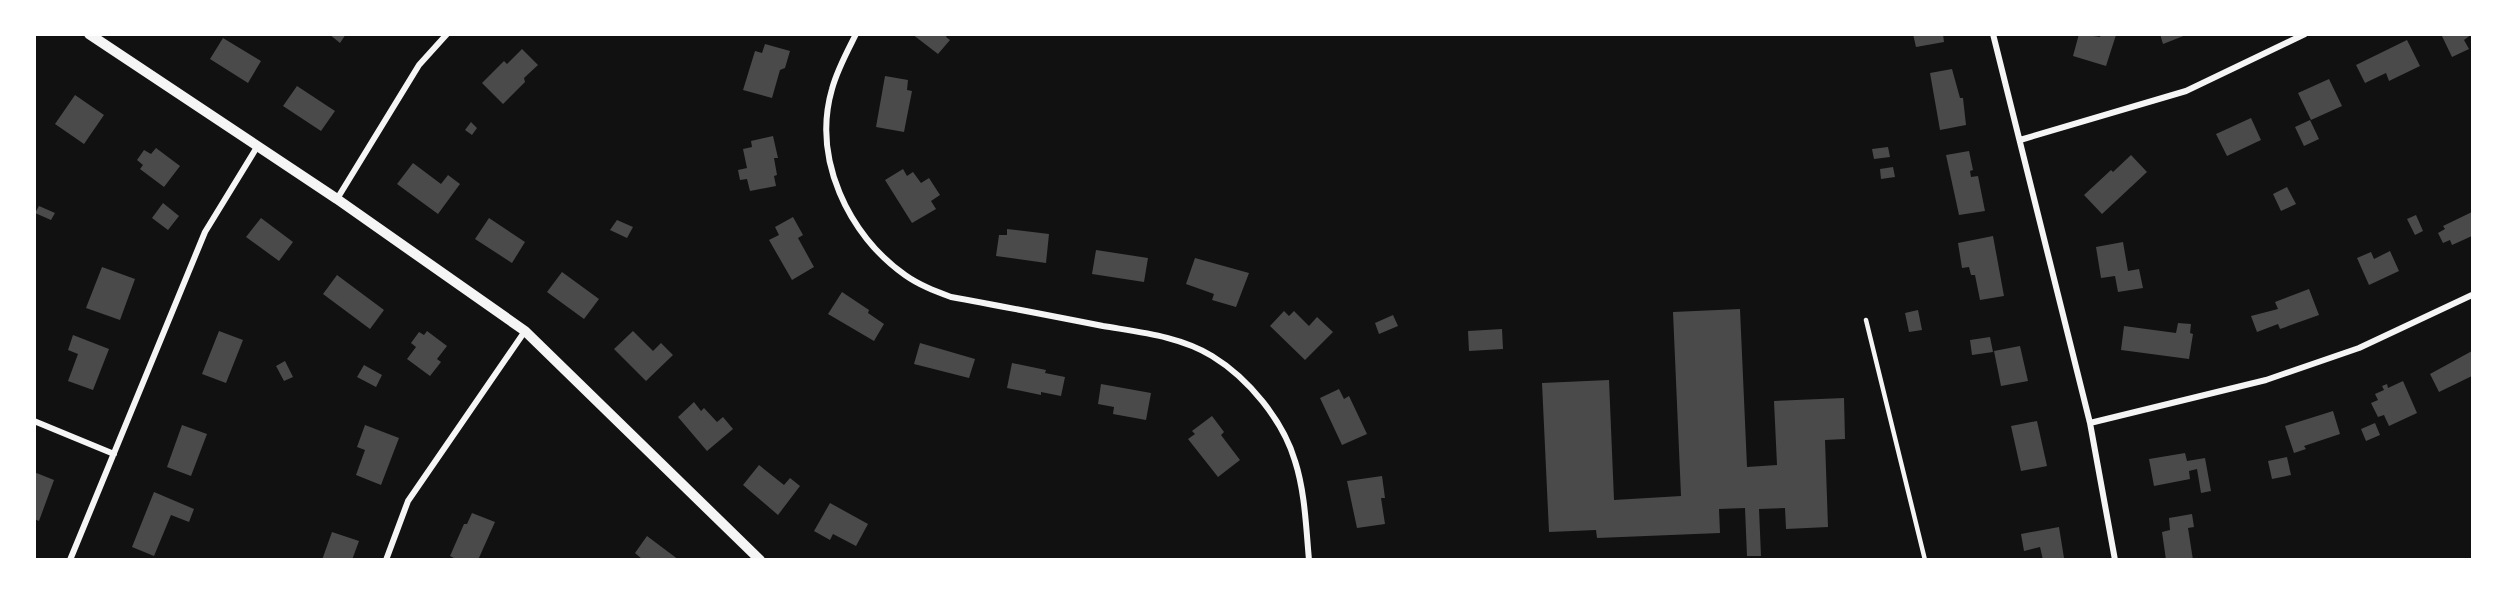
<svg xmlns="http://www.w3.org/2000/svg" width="2507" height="594" viewBox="0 0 2507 594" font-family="Montserrat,sans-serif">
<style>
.building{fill:#4a4a4a}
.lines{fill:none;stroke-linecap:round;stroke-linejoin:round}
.service{stroke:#f5f5f5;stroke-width:4.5}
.minor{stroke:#f5f5f5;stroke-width:6}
.tertiary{stroke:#f5f5f5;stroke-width:10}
</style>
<rect width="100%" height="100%" fill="#111"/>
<path class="building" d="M329,34H346L340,43Z
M912,34H948L946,37L950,40L938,54Z
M1913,34H1943L1944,42L1916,47Z
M2079,34L2100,37L2101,34L2116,35L2106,66L2073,56Z
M2160,34H2186V35L2163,44Z
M2441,34H2472L2464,40L2469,49L2452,57Z
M223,38L261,61L248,83L210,59Z
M2407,40L2420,66L2389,81L2386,73L2365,83L2356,65Z
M765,44L790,51L785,68L780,70L772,98L743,90L755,51L762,53Z
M522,49L538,65L524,78L525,82L503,104L482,83L504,61L507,64Z
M1952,69L1960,98H1963L1966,125L1940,130L1930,73Z
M885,76L908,80L907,90L912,91L904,132L876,127Z
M2329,79L2342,106L2311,120L2298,93Z
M297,86L335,111L321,131L283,106Z
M75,95L104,115L84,144L55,124Z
M2251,118L2261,140L2227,156L2216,134Z
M2310,120L2319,139L2304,146L2295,127Z
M471,122L477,128L472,135L465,130Z
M773,136L778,158H774L777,175L774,176L776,186L750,191L747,179L740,180L738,170L747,168L743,149L752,147L751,141Z
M1888,147L1890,157L1874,159L1872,149Z
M156,148L180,166L164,187L140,169L143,165L137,160L144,150L151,154Z
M1969,151L1973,170L1970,171L1971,177L1978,176L1985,211L1959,215L1946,155Z
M2131,155L2147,172L2102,214L2084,195L2111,170L2113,172Z
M413,163L441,184L448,175L460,184L438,214L397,184Z
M1893,167L1895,177L1881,179L1880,169Z
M903,169L907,176L913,172L921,183L929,178L940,195L931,201L936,209L912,223L885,180Z
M2287,187L2296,204L2281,211L2273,194Z
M163,203L179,216L168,230L152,218Z
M39,206L55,213L51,220L35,213Z
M2472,212V236L2452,245L2450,240L2443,243L2438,233L2445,229L2443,226Z
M2416,215L2423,231L2415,235L2407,219Z
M793,217L803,235L798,238L814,267L792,280L769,240L779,235L775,227Z
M261,218L293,242L279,261L246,237Z
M489,218L525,242L512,263L475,239Z
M617,220L633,227L627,238L610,230Z
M1007,229L1049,234L1046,263L996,256L999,235H1007Z
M1993,236L2004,296L1980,300L1975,275H1971L1969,267L1962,268L1958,243Z
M2123,242L2128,271L2139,269L2143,288L2118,292L2115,276L2101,278L2096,247Z
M1096,250L1148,258L1144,282L1092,274Z
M2390,251L2399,271L2369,285L2357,258L2371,252L2374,259Z
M1195,258L1249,273L1236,307L1212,300L1214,294L1186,284Z
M102,267L135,279L120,320L86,308Z
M562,272L599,299L584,319L547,292Z
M337,275L384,310L370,329L323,294Z
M2309,289L2319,315L2280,329L2278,324L2257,332L2251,316L2278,309L2275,302Z
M842,292L869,310L868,313L884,324L874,341L828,314Z
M1740,309L1747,467L1777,465L1774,401L1844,398L1845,439L1825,440L1828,527L1786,529L1785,508L1759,509L1761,556H1747L1745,508L1719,509L1720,533L1597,538L1596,530L1549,532L1542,383L1609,380L1614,500L1681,496L1673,312Z
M1918,310L1922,330L1909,332L1905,313Z
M1284,311L1289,316L1294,311L1309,326L1317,317L1333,332L1305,360L1270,326Z
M1393,315L1398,326L1379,334L1375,323Z
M2178,323L2191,324L2190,333L2193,334L2189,359L2121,350L2124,326L2176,333Z
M1502,329L1503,349L1469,351L1468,331Z
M219,331L243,340L226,383L202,374Z
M427,331L447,346L437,359L441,362L430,376L407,359L416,347L411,343L419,332L424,335Z
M633,331L653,351L661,343L673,355L646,381L614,349Z
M73,335L109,349L93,390L68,381L78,354L68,350Z
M1990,337L1993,352L1972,355L1970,340Z
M920,343L975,359L969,378L914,364Z
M2020,346L2028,381L2001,386L1994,351Z
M2472,351V376L2439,392L2430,374Z
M285,361L293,377L284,381L276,366Z
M1012,363L1046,370L1045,373L1065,377L1061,396L1041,392V395L1007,388Z
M364,365L382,375L376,387L357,377Z
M2403,381L2417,413L2389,426L2384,415L2378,417L2371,403L2378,400L2375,394L2384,390L2382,386L2387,384L2388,388Z
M1101,384L1151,393L1146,420L1113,414L1114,407L1098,404Z
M1339,389L1344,399L1349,396L1367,434L1342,445L1320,398Z
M694,402L701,411L704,408L717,422L723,417L733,429L707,451L678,417Z
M2333,411L2340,434L2304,446L2306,449L2294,453L2285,426Z
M1212,416L1224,432L1221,435L1240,460L1218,477L1188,439L1195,434L1192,431Z
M2037,421L2047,466L2021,471L2011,426Z
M2375,423L2380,435L2366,441L2361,429Z
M182,425L207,434L191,476L167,467Z
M365,425L399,438L381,485L356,475L365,450L357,447Z
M2185,453L2187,461L2205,458L2211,491L2201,493L2197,469L2189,471L2190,479L2154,486L2149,459Z
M2287,457L2291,475L2272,479L2268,461Z
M759,465L784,485L790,478L800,486L778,515L743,485Z
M34,472L54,480L39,521L34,519Z
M1382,476L1385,498H1381L1385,524L1357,528L1347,481Z
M154,492L194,509L189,522L171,515L154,556L132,547Z
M830,503L868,524L856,546L833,534L830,540L814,531Z
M472,513L495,522L478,560H458L450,556L464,524H467Z
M2192,514L2194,527L2188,528L2193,560H2166L2162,532L2170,530L2169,518Z
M2059,527L2064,558L2043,560L2040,547L2024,551L2021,534Z
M332,532L359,541L352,560H322Z
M647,536L679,560H643L635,553Z"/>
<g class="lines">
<path class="service" d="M1866,320L1925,560"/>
<path class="minor" d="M856,34C847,52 837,70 832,89C812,158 848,235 905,275C919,285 935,291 951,297C1001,306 1052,316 1103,326C1138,332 1180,336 1212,356C1248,378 1283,420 1295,461C1305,492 1306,527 1309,560
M1993,34L2090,423L2115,560
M2020,140L2186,91L2305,34
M337,199L419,65L447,34
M34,421L114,454
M2090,423L2266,380L2359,348L2472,295
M70,560L205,232L257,147
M386,560L408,501L525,331"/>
<path class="tertiary" d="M89,34L337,199L525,331L760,560"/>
</g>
<rect width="2507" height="594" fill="none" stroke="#ffffff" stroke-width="72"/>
</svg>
